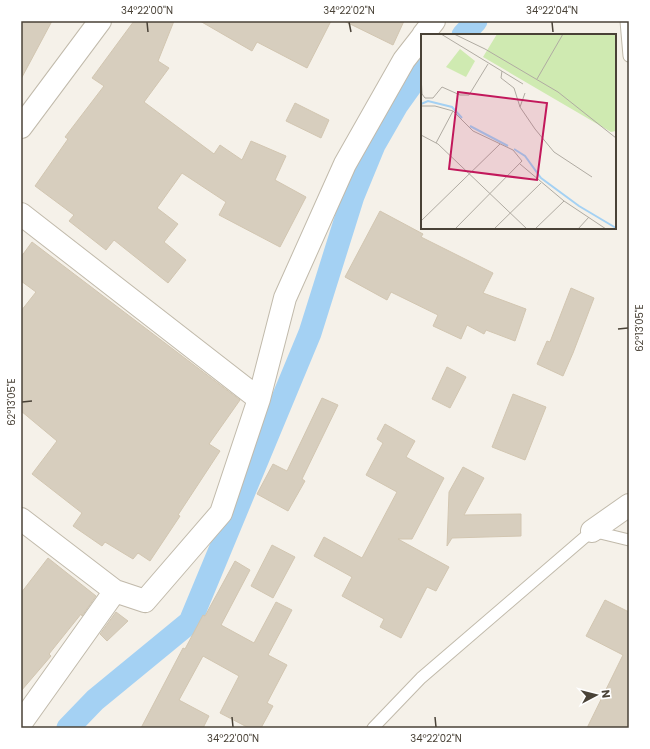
<svg xmlns="http://www.w3.org/2000/svg" width="650" height="749" viewBox="0 0 650 749" font-family="Poppins,sans-serif">
<style>
.lines{fill:none;stroke-linecap:round;stroke-linejoin:round}
.canal{stroke:#a4d1f3;stroke-width:23}
.building{fill:#d7cebe;stroke:#d2c6b1}
.service-casing{stroke:#c1baab;stroke-width:13}
.minor-casing{stroke:#c1baab;stroke-width:24}
.service{stroke:#fff;stroke-width:11}
.minor{stroke:#fff;stroke-width:22}
.ticks{fill:none;stroke:#494237;stroke-width:1.5}
.inset-river{fill:none;stroke:#a4d1f3;stroke-width:2}
.inset-road{fill:none;stroke:#b0aba2;stroke-width:1}
.view{fill:#c2185b;fill-opacity:0.15;stroke:#c2185b;stroke-width:2}
.inset-edge{fill:none;stroke:#494237;stroke-width:2}
.neatline{fill:none;stroke:#494237;stroke-width:1.5}
.ticks-label{font-size:10px;text-anchor:middle;fill:#494237}
</style>
<rect width="100%" height="100%" fill="#f5f1e9"/>
<g class="lines">
<path class="canal" d="M463,35L476,21
M68,728L95,700L190,622L310,333L353,196L374,145L397,105L422,70"/>
</g>
<path class="building" d="M21,21H52L21,79Z
M134,21H174L158,61L169,68L144,102L214,154L220,145L242,160L251,141L286,156L275,180L306,197L280,247L219,215L226,202L182,173L157,208L178,224L164,242L186,260L168,283L114,240L106,250L69,221L74,215L35,186L68,139L65,137L104,86L92,78Z
M200,21H331L307,68L257,42L252,51Z
M344,21H404L393,45Z
M295,103L329,120L321,138L286,121Z
M380,211L423,234L421,237L493,273L483,293L526,309L515,341L486,330L484,334L467,325L461,339L433,326L438,315L391,292L387,300L345,277Z
M32,242L240,400L209,444L220,451L178,515L180,516L150,561L138,553L133,559L105,542L102,546L73,526L82,513L32,474L57,441L21,411V311L36,292L21,281V257Z
M571,288L594,298L573,353L563,376L537,364L547,341L550,342Z
M447,367L466,377L450,408L432,399Z
M513,394L546,407L525,460L492,447Z
M322,398L338,405L302,479L305,481L288,511L257,494L273,464L287,471Z
M385,424L415,441L406,457L444,478L412,539H398L449,567L436,591L427,587L401,638L380,627L384,619L342,596L352,577L314,556L324,537L362,558L397,492L366,475L383,443L377,439Z
M463,467L484,478L464,515L521,514V536L452,538L447,546L449,492Z
M272,545L295,557L273,598L251,586Z
M48,558L96,596L82,616L81,614L49,654L51,656L21,691V593Z
M235,561L250,570L221,625L254,643L276,602L292,610L268,655L287,665L267,703L273,706L261,728H249L220,713L239,676L203,656L179,700L209,716L203,728H141L183,648L185,649L203,615L205,616Z
M605,600L629,612V728H587L623,655L586,636Z
M116,612L128,621L107,641L100,634Z"/>
<g class="lines">
<g class="service-casing">
<path id="service" d="M626,21L629,56
M373,728L421,678L592,531L629,540"/>
</g>
<g class="minor-casing">
<path id="minor" d="M423,35L434,21
M21,127L100,21
M21,214L259,399
M21,519L115,591L145,601L221,513L259,399L285,298L345,164L404,60L422,37
M592,531L629,505
M21,723L115,591"/>
</g>
<use href="#service" class="service"/>
<use href="#minor" class="minor"/>
</g>
<path class="ticks" d="M147,22L148,32M349,22L351,32M552,22L553,32M618,329L628,328M22,402L32,401M232,717L233,727M435,717L436,727"/>
<g transform="translate(421 34)">
<rect width="195" height="195" fill="#f5f1e9"/>
<path d="M76,0H195V97L190,98L62,23ZM39,15L54,27L45,43L25,33Z" fill="#cfeab1"/>
<path class="inset-river" d="M0,70L7,67L31,73L41,84M49,92L87,112M93,115L104,122L120,144L158,172L195,194"/>
<path class="inset-road" d="M20,0L102,50M33,0L64,15L137,58L195,104M81,37L80,44L93,54L99,73M0,41L1,60L4,64H12L21,53L39,61H48L67,30M116,45L142,0M104,59L99,73L114,95L133,118L171,143M0,72H14L32,77L52,97L92,116L101,127L34,195M0,101L17,110L106,195M15,109L32,77M99,130L143,167L185,195M0,187L79,110M73,195L120,149M114,195L143,167M157,195L168,183"/>
<path class="view" d="M37,58L126,69L116,146L28,135Z"/>
<rect width="195" height="195" class="inset-edge"/>
</g>
<rect width="650" height="749" fill="none" stroke="#ffffff" stroke-width="44"/>
<g transform="translate(596 695) rotate(83)" stroke="#ffffff" stroke-width="3" paint-order="stroke">
<path d="M0-3L7 15L0 10L-7 15Z" fill="#494237"/>
<text y="-6" font-size="11" font-weight="bold" text-anchor="middle" fill="#494237">N</text>
</g>
<rect x="22" y="22" width="606" height="705" class="neatline"/>
<g class="ticks-label">
<text x="147" y="14">34°22'00"N</text>
<text x="349" y="14">34°22'02"N</text>
<text x="552" y="14">34°22'04"N</text>
<text transform="translate(639 328) rotate(-90)" y="4">62°13'05"E</text>
<text transform="translate(11 402) rotate(-90)" y="4">62°13'05"E</text>
<text x="233" y="742">34°22'00"N</text>
<text x="436" y="742">34°22'02"N</text>
</g>
</svg>
